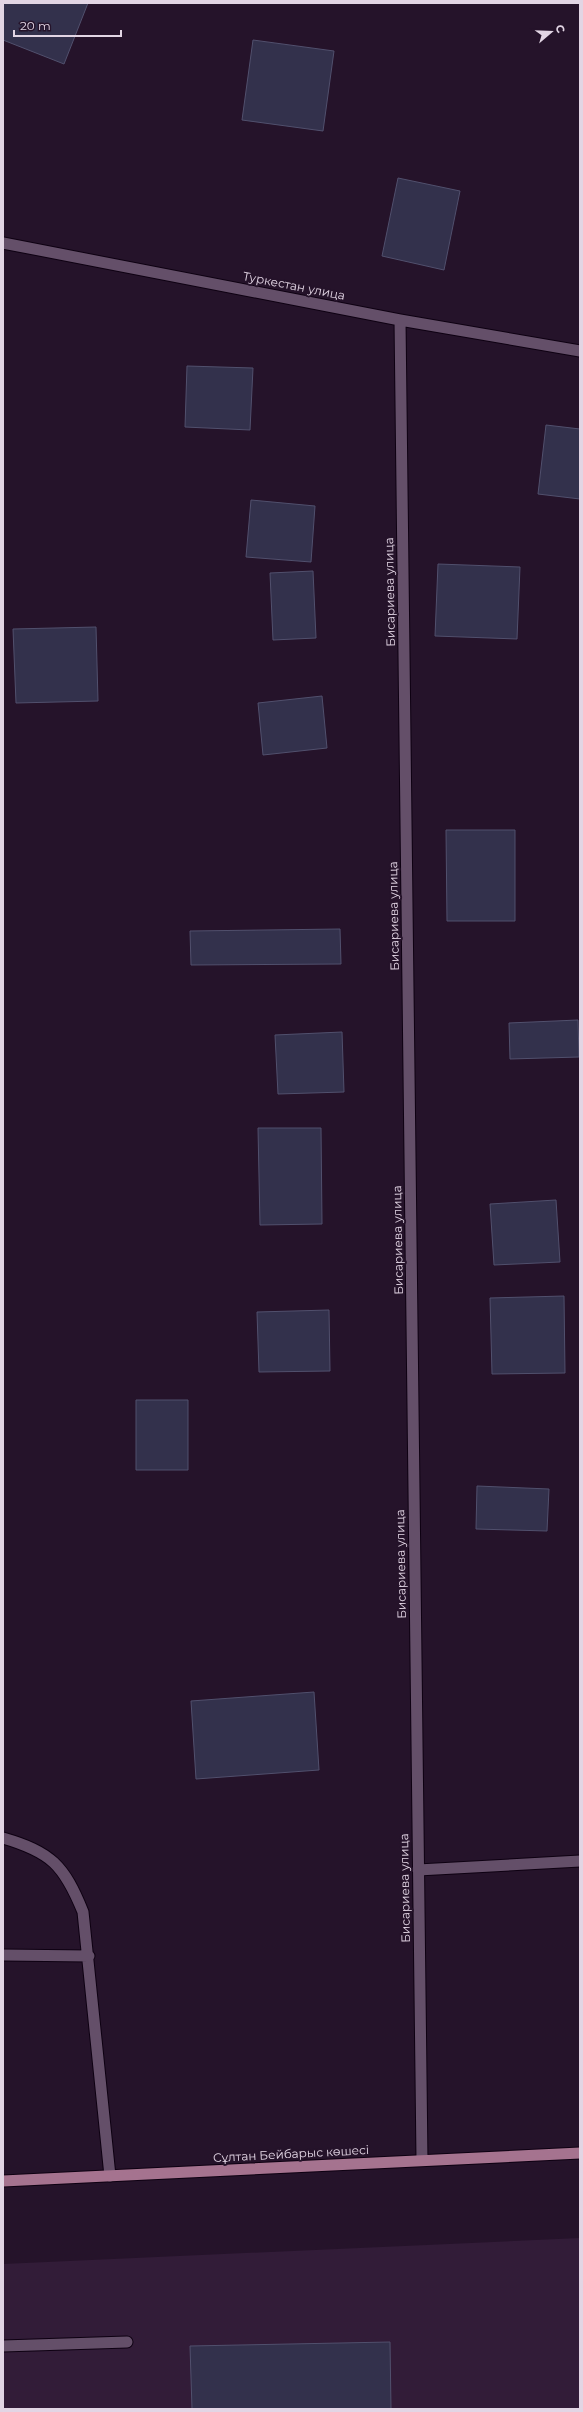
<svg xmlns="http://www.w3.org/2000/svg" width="583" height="2412" viewBox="0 0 583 2412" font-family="Montserrat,sans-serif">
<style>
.built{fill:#321c38}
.building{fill:#33314c;stroke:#51506d}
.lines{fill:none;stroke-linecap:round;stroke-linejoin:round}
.service-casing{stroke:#0e0112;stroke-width:13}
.minor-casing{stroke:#0e0112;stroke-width:13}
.primary-casing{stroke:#0e0112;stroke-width:13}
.service{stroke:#644f69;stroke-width:11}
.minor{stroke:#644f69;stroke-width:11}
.primary{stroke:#a5738f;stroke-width:11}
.labels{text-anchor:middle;stroke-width:4;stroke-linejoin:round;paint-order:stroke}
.street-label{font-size:12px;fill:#e2d5e4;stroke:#25132a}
</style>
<rect width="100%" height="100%" fill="#25132a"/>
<path class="built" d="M580,2238V2409H3V2264Z"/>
<path class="building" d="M3,3H88L64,64L3,40Z
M253,40L334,51L323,131L242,120Z
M398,178L460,191L444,270L382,256Z
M187,366L253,368L250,430L185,427Z
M546,425L580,429V499L538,494Z
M251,500L315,506L311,562L246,557Z
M438,564L520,567L517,639L435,636Z
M313,571L316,638L273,640L270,573Z
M96,627L98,701L16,703L13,629Z
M322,696L327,748L263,755L258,703Z
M446,830H515V921H447Z
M340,929L341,964L191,965L190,931Z
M578,1020L579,1057L510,1059L509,1023Z
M342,1032L344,1092L278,1094L275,1035Z
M258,1128H321L322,1224L260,1225Z
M556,1200L560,1262L494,1265L490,1204Z
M564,1296L565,1373L492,1374L490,1298Z
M329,1310L330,1371L259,1372L257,1312Z
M136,1400H188V1470H136Z
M477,1486L549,1489L547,1531L476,1529Z
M314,1692L319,1770L196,1779L191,1701Z
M390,2342L391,2409H192L190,2346Z"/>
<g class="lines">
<g class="service-casing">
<path id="service" d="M3,1838C51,1852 64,1865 83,1912L110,2176
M3,1955L89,1956
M3,2346L127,2342"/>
</g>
<g class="minor-casing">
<path id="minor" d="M3,243L400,320L580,351
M400,320L422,2160
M418,1870L580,1861"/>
</g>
<g class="primary-casing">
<path id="primary" d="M3,2181L580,2153"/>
</g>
<use href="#service" class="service"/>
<use href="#minor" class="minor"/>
<use href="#primary" class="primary"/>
</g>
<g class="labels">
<g class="street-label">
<text transform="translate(294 286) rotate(11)" y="4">Туркестан улица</text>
<text transform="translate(390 592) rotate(-91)" y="4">Бисариева улица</text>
<text transform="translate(394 916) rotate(-91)" y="4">Бисариева улица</text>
<text transform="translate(398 1240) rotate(-91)" y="4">Бисариева улица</text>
<text transform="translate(401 1564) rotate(-91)" y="4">Бисариева улица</text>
<text transform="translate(405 1888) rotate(-91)" y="4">Бисариева улица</text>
<text transform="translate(291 2154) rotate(-3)" y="4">Сұлтан Бейбарыс көшесі</text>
</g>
</g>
<rect width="583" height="2412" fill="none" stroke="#e2d5e4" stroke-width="8"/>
<g transform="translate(551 32) rotate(71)" stroke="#25132a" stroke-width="3" paint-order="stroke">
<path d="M0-3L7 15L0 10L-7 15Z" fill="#e2d5e4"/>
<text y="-6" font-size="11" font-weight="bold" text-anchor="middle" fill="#e2d5e4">С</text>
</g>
<path d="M14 30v6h107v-6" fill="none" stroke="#e2d5e4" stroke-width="2"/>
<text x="20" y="30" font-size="12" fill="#e2d5e4" stroke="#25132a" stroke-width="3" paint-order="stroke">20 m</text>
</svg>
